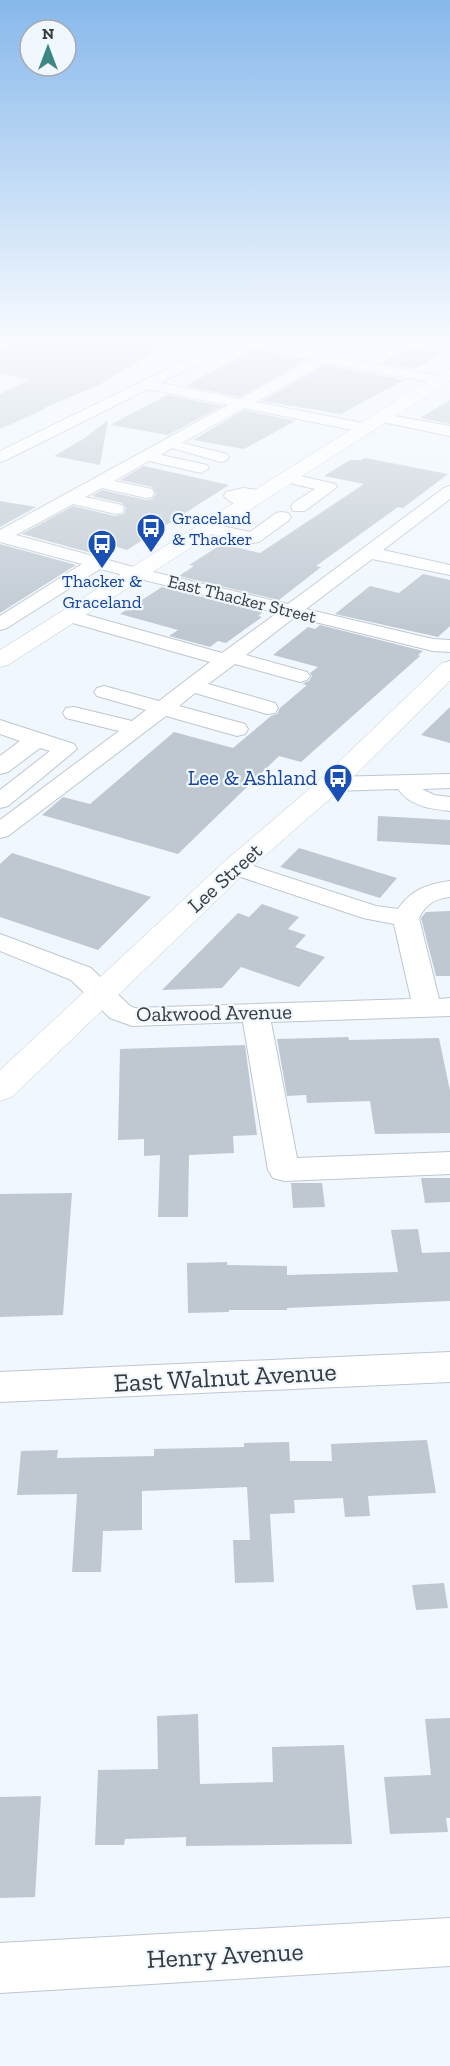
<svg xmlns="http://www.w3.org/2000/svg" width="450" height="2066" viewBox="0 0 450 2066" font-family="'Zilla Slab',serif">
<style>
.building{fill:#bfc8d0}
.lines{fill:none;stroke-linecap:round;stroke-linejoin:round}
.minor-casing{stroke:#bec7d0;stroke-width:2}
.major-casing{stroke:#bec7d0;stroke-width:1}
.minor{fill:#fff;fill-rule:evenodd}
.major{fill:#fff;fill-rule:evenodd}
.labels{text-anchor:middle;stroke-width:4.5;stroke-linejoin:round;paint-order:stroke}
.far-transit-label{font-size:18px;fill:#164399;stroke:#f0f7fe;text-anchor:start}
.far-street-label{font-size:18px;fill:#373b3e;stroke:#f0f7fe}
.transit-label{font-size:21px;fill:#164399;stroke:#f0f7fe;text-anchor:end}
.street-label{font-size:21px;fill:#373b3e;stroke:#f0f7fe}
.near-street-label{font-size:26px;fill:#373b3e;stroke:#f0f7fe}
</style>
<rect width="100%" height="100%" fill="#f0f7fe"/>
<path class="building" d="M12,343H170L99,385L44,408H47L0,429V394L29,380L0,373V348Z
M254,349L308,359L240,397L185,386Z
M406,349H407L443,353L415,369L381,363Z
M325,365L404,380L341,414L262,401Z
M167,395L222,406L168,435L110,425Z
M450,400V424L420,418Z
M244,410L295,421L244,449L193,440Z
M108,420L100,465L54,456L85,438Z
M365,458L448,474L403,508L398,507L316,566L321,567L279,600L179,576L194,566L189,565L222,544L260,553L364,484L324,476L350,460H361Z
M144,466L229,485L127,550L114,546L99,555L22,534L73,506L115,516L124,514L126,508L122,503L92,496L102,490L146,500L152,499L156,494L152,487L120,480Z
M0,501L36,507L0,527Z
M0,544L76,565L0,613Z
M423,574L450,580V626L438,637L335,614L370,586L399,593Z
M162,587L263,612L258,616L262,617L226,643L218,641L210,647L169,636L178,630L120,614Z
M320,625L423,651L418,655L420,656L301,762L279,756L178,854L42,815L63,797L90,804L174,732L233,748L271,716L277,714L280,708L307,685L302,684L309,681L312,676L310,673L318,667L273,655L308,627L315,629Z
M450,707V743L421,735Z
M378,816L450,820V845L377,841Z
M299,848L397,878L380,898L280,867Z
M12,853L151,897L98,950L0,917V864Z
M262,904L299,917L288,929L306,935L295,947L325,957L299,987L241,967L222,988L162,990L238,913L249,917Z
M450,911V976H436L421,918L426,912Z
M348,1037L349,1040L439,1038L450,1091V1133L375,1134L370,1101L307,1103L306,1095L287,1096L277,1039Z
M245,1045L257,1135L233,1136L234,1153L189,1155L188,1217H158L160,1155L144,1156V1139L118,1140L120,1049Z
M421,1178H450V1202L425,1203Z
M291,1183H322L325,1207L293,1208Z
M72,1193L63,1315L0,1317V1194Z
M418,1229L422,1253L450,1252V1301L287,1308V1310H229V1312L188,1313L187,1263L227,1262V1265L287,1266V1275L398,1272L391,1230Z
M427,1440L436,1493L368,1496L370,1516L345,1517L343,1498L294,1500L295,1513L270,1514L274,1582L235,1583L233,1540H250L247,1487L142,1491V1530L103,1531L101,1572H72L77,1494L17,1495L21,1451L58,1450L57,1458L154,1456V1449L244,1447V1443L289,1442L290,1461H332L331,1444Z
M444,1583L448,1608L416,1610L412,1585Z
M198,1714L200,1784L273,1782L272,1747L344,1745L352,1844L186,1846V1837L125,1839L124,1845H95L98,1770L158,1769L157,1716Z
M450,1718V1818H446L448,1832L390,1834L384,1777L431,1775L425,1719Z
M41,1796L35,1897L0,1898V1797Z"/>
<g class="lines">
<g class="minor-casing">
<path id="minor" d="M220,343H237L160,383L240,399L342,343H359L336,357L441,376L448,380L441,384L325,363L256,402L372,425L375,428L372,431L367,433L244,408L182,443L227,454L229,457L227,460L221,462L172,448L161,455L207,465L209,468L201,473L149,461L114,481L152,489L154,493L152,497L146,498L102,488L85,497L122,505L124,509L122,513L116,514L73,504L16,535L141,569L288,604L444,488L450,486V499L383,550L450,565V575L372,559L306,609L433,639L450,640V652L433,651L295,617L246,655L307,672L310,676L307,680L300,682L235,664L208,684L275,703L278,708L275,713L267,714L195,693L179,706L245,724L248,729L245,734L237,736L166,716L8,836L0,838V820L119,731L66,718L63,713L66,708L74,707L132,721L146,710L97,696L94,692L97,688L104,686L159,701L210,662L62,620L59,616L62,612H76L222,653L277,613L100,569L7,628L0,630V616L82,564L0,542V530L228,405L148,389L6,460L0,462V451Z
M400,343H450V351L407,347Z
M383,414L450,426V436L378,421L376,418Z
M288,473L335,484L337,487L305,511H293L291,507L293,503L315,489L282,481L280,478L282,475Z
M243,488L266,491L268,495L266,499H256L257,502L255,506C245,508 230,504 224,496L226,492Z
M282,512L288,513L291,517L288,521L259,542L253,543L202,532L199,528L202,524L208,523L250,532L276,513Z
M0,720L74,744L77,749L8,806L0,808V790L50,751L40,748L8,772L0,774V756L20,741L0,734Z
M450,774V788L422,789L434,795L450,797V811C430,809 410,806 398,789L331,791L323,789L320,784L323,779L331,777Z
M235,860L376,906L398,909C411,890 427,884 450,881V897C436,898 425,905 419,918L439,999L450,998V1016L271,1022L297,1158L450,1152V1174L284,1181L273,1178L268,1170L243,1022L132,1026L110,1018L71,980L0,951V934L91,968L130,1006L135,1008L411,999L394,924L363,918L226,872L223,867L226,862Z
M450,1352V1382L0,1402V1372Z
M450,1918V1966L0,1993V1943Z"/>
</g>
<g class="major-casing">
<path id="major" d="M450,369V381L8,665L0,667V650L444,371Z
M450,661V681L340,790L245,873L12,1097L0,1101V1070L225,861L322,778L442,663Z"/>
</g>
<use href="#minor" class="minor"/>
<use href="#major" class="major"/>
</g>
<linearGradient id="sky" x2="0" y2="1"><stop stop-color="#87b8eb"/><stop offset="0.54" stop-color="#f8fbff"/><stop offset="1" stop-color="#f8fbff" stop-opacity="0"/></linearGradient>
<rect width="450" height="632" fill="url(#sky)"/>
<defs>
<g id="bus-pin" transform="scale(1.5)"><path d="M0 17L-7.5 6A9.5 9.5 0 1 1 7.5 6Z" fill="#1a4fb4" stroke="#f0f7fe"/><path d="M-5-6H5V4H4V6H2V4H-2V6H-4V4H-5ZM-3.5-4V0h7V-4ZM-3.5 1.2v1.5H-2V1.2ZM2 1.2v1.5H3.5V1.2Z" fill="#fff"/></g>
</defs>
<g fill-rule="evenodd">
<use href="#bus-pin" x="151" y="528"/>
<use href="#bus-pin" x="102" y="544"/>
<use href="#bus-pin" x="338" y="778"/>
</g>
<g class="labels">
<g class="far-transit-label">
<text x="172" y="524">Graceland<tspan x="172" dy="21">&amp; Thacker</tspan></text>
<text x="102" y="587" text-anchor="middle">Thacker &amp;<tspan x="102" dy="21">Graceland</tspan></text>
</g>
<g class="far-street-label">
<text transform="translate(242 599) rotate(14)" y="6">East Thacker Street</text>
</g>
<g class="transit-label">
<text x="317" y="785">Lee &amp; Ashland</text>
</g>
<g class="street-label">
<text transform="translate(225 878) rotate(-42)" y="7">Lee Street</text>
<text transform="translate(214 1013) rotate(-1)" y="7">Oakwood Avenue</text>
</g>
<g class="near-street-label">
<text transform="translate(225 1377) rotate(-3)" y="9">East Walnut Avenue</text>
<text transform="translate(225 1955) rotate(-3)" y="9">Henry Avenue</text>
</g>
</g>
<g transform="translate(48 48)"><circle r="28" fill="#f0f7fe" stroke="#a6acb1" stroke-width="1.5"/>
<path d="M0-4.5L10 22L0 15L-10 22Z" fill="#3e8683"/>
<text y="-9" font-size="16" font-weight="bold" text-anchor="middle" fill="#373b3e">N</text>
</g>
</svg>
